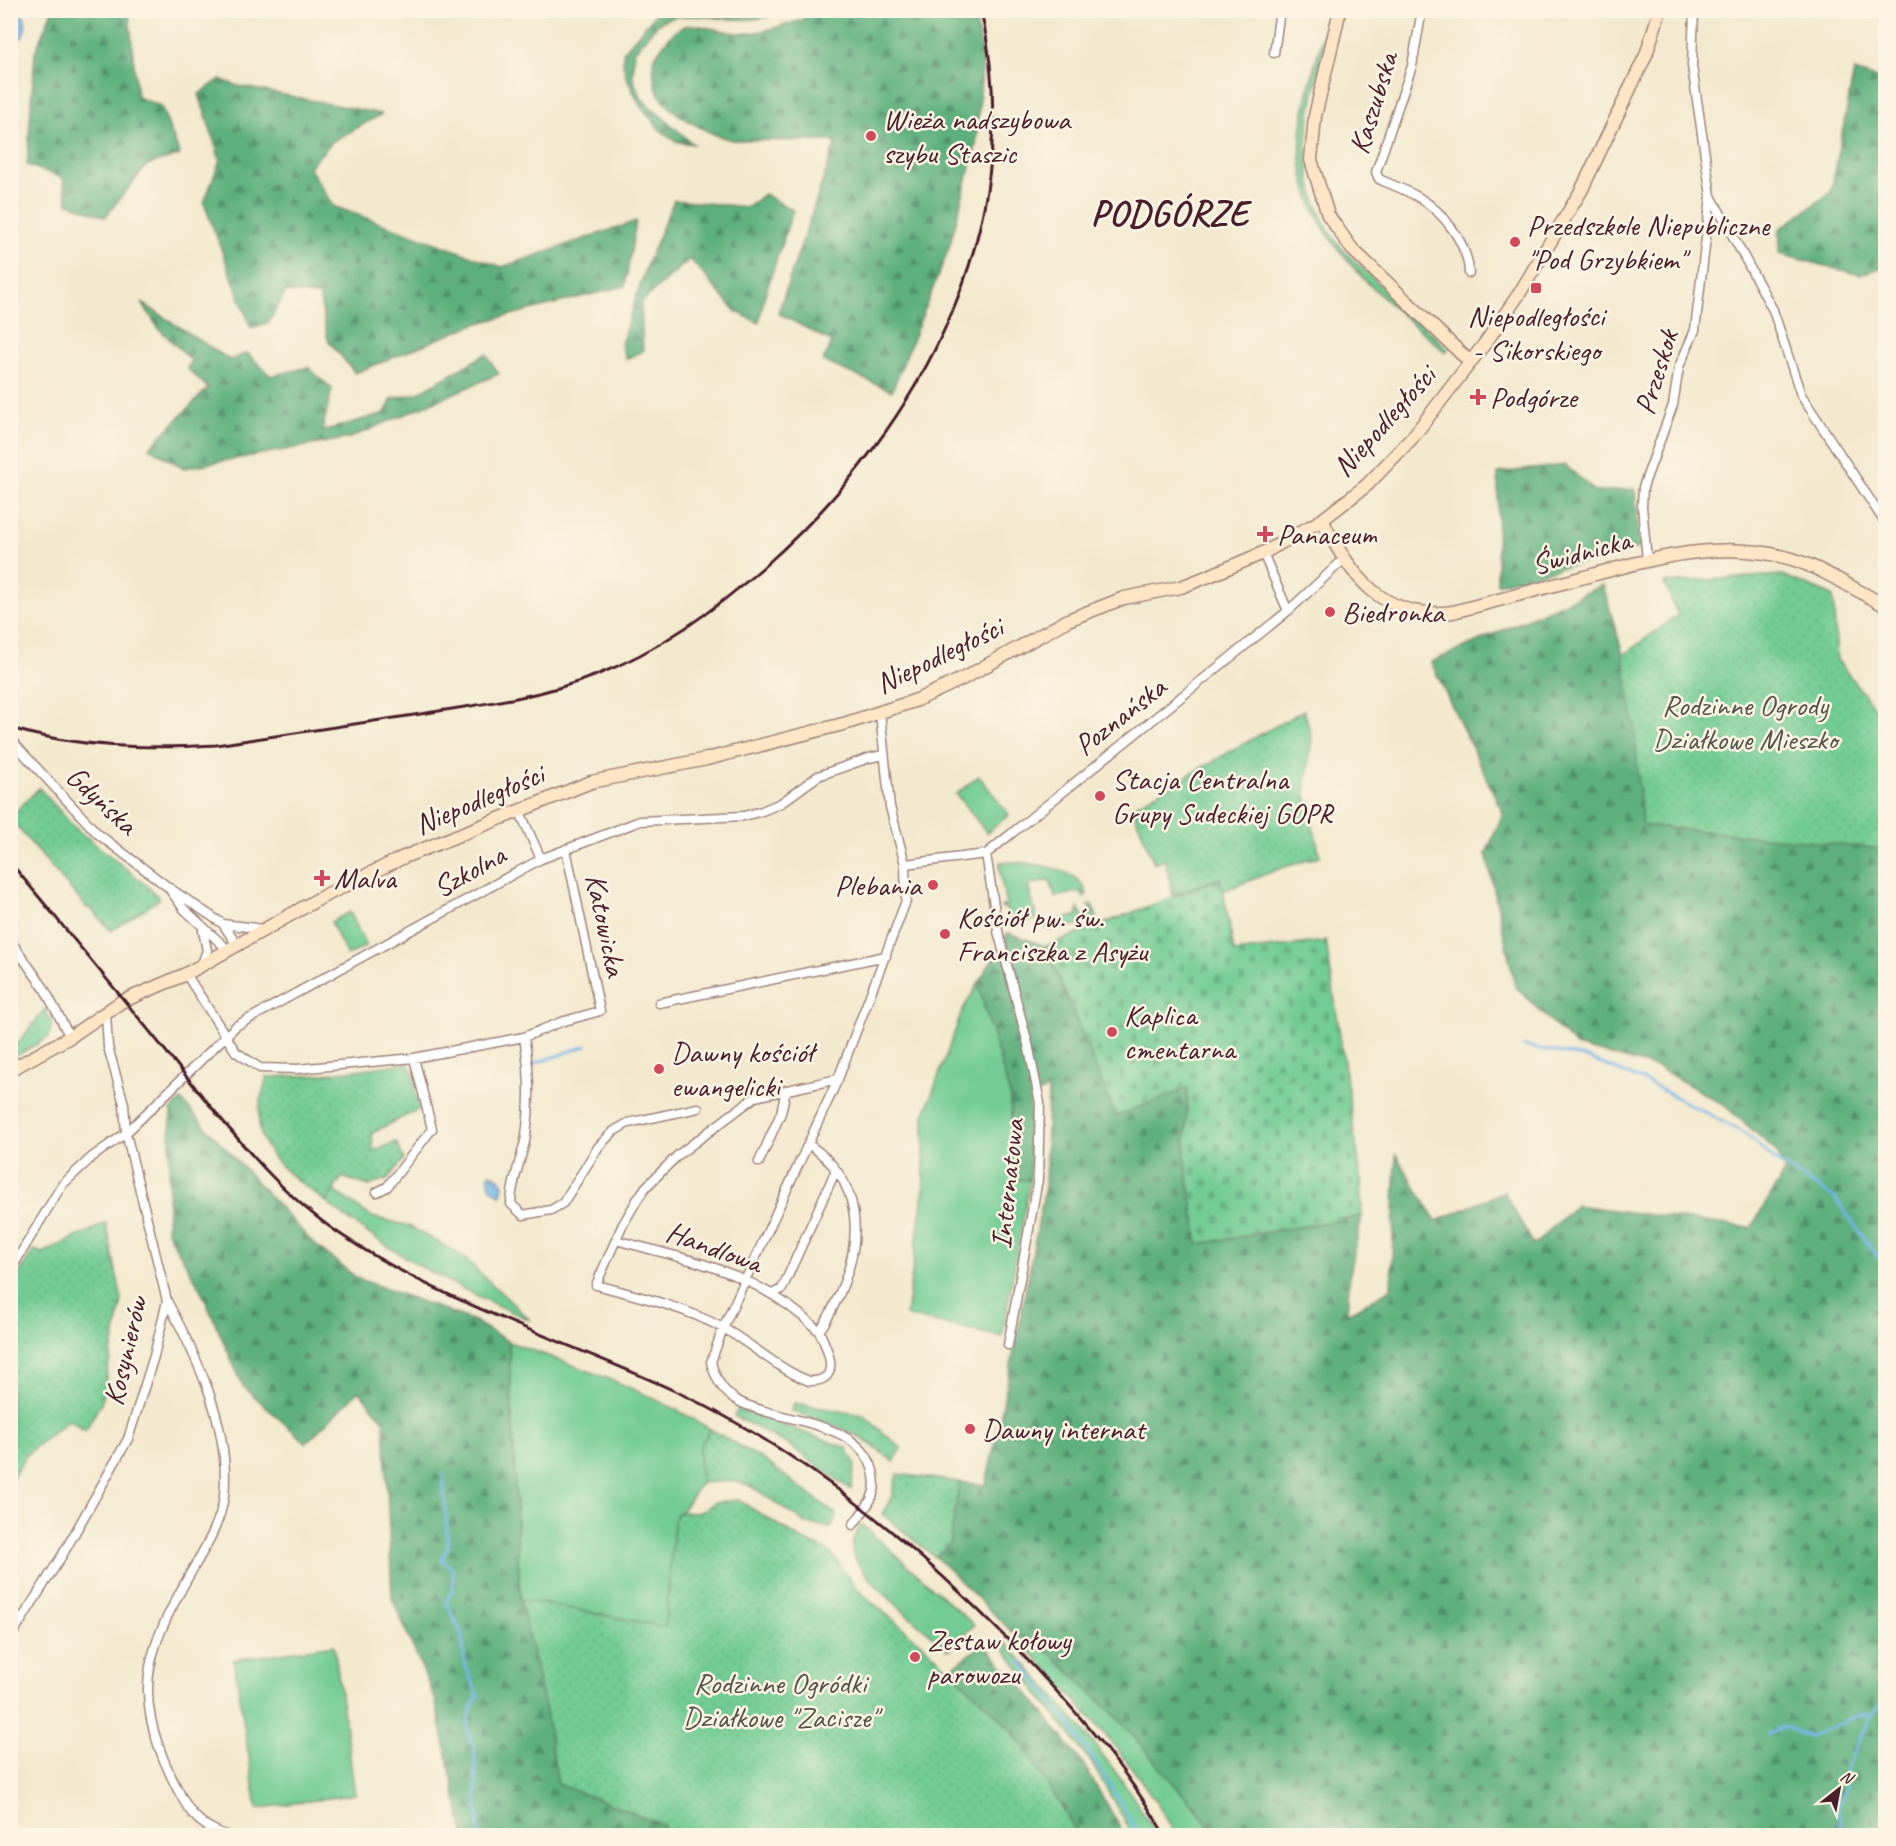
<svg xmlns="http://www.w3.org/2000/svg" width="1896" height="1846" viewBox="0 0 1896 1846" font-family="Caveat,sans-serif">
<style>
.grass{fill:#72cc93;stroke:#5e765f;stroke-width:1.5}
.forest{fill:url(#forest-firs);stroke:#546854;stroke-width:1.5}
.cemetery{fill:url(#cemetery-stones);stroke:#5e765f;stroke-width:1.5}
.garden{fill:url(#garden-dots);stroke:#5e765f;stroke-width:1.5}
.water{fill:url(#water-waves);stroke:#5d6a89;stroke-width:1.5}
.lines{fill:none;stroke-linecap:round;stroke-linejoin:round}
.stream{stroke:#70b5e7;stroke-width:3}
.street-casing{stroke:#9e847c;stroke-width:11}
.secondary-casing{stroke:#9e847c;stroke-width:15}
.street{stroke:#fff;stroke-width:8}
.secondary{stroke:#fde5c5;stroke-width:12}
.rail{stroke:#4a1f2b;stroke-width:3}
.poi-dot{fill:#d1495b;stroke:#fcf5e5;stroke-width:2}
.labels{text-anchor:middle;stroke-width:5;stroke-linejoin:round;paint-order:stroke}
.street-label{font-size:30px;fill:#4a1f2b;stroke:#fcf5e5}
.poi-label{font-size:30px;fill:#4a1f2b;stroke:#fcf5e5;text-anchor:start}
.park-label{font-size:30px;fill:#56534a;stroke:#fcf5e5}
.district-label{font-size:36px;font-weight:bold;letter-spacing:1.5px;fill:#4a1f2b;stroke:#fcf5e5}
</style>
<defs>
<pattern id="forest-firs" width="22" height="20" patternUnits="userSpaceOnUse" patternTransform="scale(1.5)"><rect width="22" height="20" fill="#5db07d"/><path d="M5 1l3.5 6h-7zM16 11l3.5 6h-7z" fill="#4f8f67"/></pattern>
<pattern id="cemetery-stones" width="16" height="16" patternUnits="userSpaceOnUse" patternTransform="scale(1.5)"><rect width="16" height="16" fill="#72cc93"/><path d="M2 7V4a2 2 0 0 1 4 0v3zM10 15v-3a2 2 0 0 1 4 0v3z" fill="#64af7f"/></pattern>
<pattern id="garden-dots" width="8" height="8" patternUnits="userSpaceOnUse" patternTransform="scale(1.5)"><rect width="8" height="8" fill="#72cc93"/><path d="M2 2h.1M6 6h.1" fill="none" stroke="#64af7f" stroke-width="1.8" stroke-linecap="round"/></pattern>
<pattern id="water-waves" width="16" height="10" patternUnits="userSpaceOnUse" patternTransform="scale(1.5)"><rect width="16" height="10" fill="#70b5e7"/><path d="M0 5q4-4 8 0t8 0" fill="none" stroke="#5e93bb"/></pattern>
</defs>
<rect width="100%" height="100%" fill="#fcf5e5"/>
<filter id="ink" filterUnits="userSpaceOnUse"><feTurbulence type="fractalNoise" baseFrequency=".0167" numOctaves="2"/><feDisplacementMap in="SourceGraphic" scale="12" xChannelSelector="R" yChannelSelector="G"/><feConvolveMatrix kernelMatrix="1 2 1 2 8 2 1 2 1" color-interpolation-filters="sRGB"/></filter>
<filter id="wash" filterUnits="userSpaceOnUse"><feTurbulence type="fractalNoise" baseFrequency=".008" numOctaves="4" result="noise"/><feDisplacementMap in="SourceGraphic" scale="24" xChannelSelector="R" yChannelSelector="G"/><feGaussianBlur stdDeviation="1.35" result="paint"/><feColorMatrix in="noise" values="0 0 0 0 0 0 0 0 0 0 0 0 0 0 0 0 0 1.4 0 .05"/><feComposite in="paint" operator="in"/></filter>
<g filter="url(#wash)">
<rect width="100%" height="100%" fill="#f3e9ce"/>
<path class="grass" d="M1329,11H1334C1314,96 1280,175 1345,252L1448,349L1445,352C1380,294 1293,233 1301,136C1304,94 1320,52 1329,11Z
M979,776L1009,815L987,833L956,794Z
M1000,862C1025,862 1079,865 1087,894L1084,898L1081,891L1055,897L1050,880L1028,885L1037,919L1009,927L1006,908L1000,907L1006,905L1000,871Z
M1088,905H1092L1097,917L1094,921L1050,931L1038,922L1045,919L1047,924L1078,915V908L1084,918L1093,913Z
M350,912L366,946L347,956L331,922Z
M978,984L1010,1095L1014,1180H1030L1002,1337L906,1316L924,1188V1116L963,1009Z
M45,1009L52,1023L49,1037L11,1059V1052Z
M333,1190L372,1217L409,1226L461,1255L530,1320C456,1288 389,1253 326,1202Z
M509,1342C578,1367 648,1390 710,1429L699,1450L701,1483L681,1512L675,1515L665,1627L520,1599Z
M794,1403L863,1415L901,1448L894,1462C855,1430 838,1426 791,1411Z
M861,1524L974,1625L948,1650C927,1630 856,1576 852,1550C851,1540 857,1532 861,1524Z
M1009,1629L1051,1654L1116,1716L1201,1815L1215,1835H1176C1133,1758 1069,1693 1009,1629Z
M1006,1643C1062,1703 1116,1765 1157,1835H1133L1091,1762L1001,1645Z
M334,1645L355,1794L257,1809L234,1660Z"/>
<path class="forest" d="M52,11H129L137,97L161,106L180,155L147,165L105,217L68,203L63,178L27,165L35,52Z
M658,11H779C746,32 699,6 663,21C653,26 642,43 634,52L633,79L642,99L693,144C687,143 679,143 674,140C653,130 616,75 624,51Z
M811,11H974L983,57L976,145L949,248L892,391L823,361L832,342L778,313L836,141L732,140C711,135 667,113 658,92C653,83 654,70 653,60C686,7 691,29 739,33C754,34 769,30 784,25C796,22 804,21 811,11Z
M1854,71L1886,81L1885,266L1860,275L1779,254L1780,229L1831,192Z
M220,79L238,86L382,114L333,141L309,167L333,206L502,267L636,221L625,286L475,324L355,373L328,340L319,295L286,292L268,323L251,328L204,203L220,160L199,94Z
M764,194L793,210L764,298L759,323L735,311L690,259L641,303L643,351L626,359L621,344L648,261L674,200L748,207Z
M142,303L230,360L247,353L271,376L308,367L332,389L322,431L385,413L392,399L418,393L486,354L499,374L350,438L184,468L149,448L208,388L187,368L191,360L159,329Z
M1565,465L1596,492L1635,489L1640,548L1497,584L1498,473Z
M1603,585L1623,655L1635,731L1642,825L1885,849V1835H1215L1201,1815L1116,1716L1051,1654L1009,1629L936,1557L950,1543L959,1482L986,1485L1016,1341L1045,1187L1048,1088L1030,1098V1180H1014L1010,1095L978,984L1008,933L1046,946L1116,1116L1188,1087L1185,1156L1198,1244L1362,1216L1350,1273L1347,1314L1391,1289L1396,1155L1436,1221L1504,1192L1534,1245L1576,1205L1751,1228L1785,1171L1775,1150L1724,1105L1659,1068L1576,1046L1515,986L1486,853L1503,813L1431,662Z
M181,1100L312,1242L357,1278L474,1321L509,1342L520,1599L545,1707L558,1784L664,1825L661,1835H464L435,1699L392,1598L384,1421L359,1391L306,1443L243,1386L199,1286L167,1232L171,1110Z
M984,1644L1035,1702L1083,1764L1125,1835H1079L1025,1749L1004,1722L949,1670Z"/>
<path class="cemetery" d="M1221,878L1234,952L1326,941L1361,1178L1362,1216L1198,1244L1185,1156L1188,1088L1116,1116L1046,946Z"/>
<path class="garden" d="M1782,575L1833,596L1837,660L1885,721V849L1642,825L1635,731L1623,655L1678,615L1664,583Z
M1304,710L1312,738L1305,791L1320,856L1279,869L1223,891L1220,878L1173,895L1165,860L1154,863L1132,807Z
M39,788L74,827L146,885L160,899L111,931L91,909L86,907L11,820V816Z
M408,1063L418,1084L414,1086L419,1109L372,1133L373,1151L396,1142L404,1159L386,1181L382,1180L369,1186L342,1177L326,1202C296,1179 256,1156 259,1114C259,1102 264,1089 267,1077L318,1075Z
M106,1223L122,1300L101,1403L85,1431L69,1420L28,1453L11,1480V1286L34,1250L43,1253Z
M738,1409L847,1448L855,1464L851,1490L787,1444L734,1416Z
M710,1429L765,1461L837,1515L831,1528L806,1523L751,1486L732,1481L701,1483L699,1450Z
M897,1474L959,1482L950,1543L935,1557L882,1514L891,1498Z
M738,1500L801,1539L830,1552L859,1591L930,1651L1004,1722L1025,1749L1079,1835H661L664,1825L558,1784L545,1707L520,1599L665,1627L675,1515L681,1512L698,1513L716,1502Z"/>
<path class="water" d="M10,11L24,16L26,26L22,38L11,39Z
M490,1173L500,1178L503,1185L501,1196L490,1187L488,1177Z"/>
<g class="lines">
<path class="stream" d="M1524,1046L1584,1057L1645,1081L1746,1134L1776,1161L1835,1198L1881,1262L1886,1273
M530,1065L586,1046
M443,1474L448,1547L442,1559L453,1570V1590L446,1601L462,1635L465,1665L478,1696C468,1712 462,1729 474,1746L479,1836
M1021,1662C1066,1716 1106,1774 1139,1836
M1768,1734L1785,1727L1810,1737L1860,1715H1872
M1843,1836L1838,1809L1846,1785L1847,1765L1872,1715L1886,1698"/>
</g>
</g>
<g filter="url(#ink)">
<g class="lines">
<g class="street-casing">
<path id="street" d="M1422,10L1412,66L1376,172L1379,179C1392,185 1406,190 1418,197C1444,212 1468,244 1469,273
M1274,53L1280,10
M1711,196L1773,310L1801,395L1886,524
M1263,553L1288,611
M1647,560L1642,506L1643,487L1673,405L1679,367L1695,330L1711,196L1692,66L1694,10
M10,739L98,834L168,887L223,924L237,945
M519,810L541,859
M986,854L998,931L1028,1044L1040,1103L1038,1179L1008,1345
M905,864L986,854L1288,611L1343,560
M170,890L184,909L228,950
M223,924L264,929
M10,940L44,988L70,1037
M202,964L207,950L203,931
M186,974L236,1052L260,1068L297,1069L414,1058L524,1037L561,1022L600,1011L566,849
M659,1003L886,956
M524,1037C530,1071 531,1102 526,1136C522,1159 511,1182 511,1204L523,1215L551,1210L563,1203L599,1146L614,1131L628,1123L698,1108
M808,1144C863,1180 864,1239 839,1295C833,1307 828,1321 819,1331C827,1348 844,1382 809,1381C778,1369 752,1344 723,1328C684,1307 638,1296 596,1285L622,1226L637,1200L646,1187L678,1155L755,1097L838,1079
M759,1162L781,1113L786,1090
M377,1192L387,1187L432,1129L414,1058
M616,1240C695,1262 757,1271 819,1331
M10,1271L62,1185L92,1157L126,1133L236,1026L541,859L640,821L744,816L762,811L781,803L818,776L869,758L883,755
M772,1294L782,1289L836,1170
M167,1301C198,1359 231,1428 224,1496C221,1521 207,1545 194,1567C149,1646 129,1687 171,1776C186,1807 194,1825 228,1836
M853,1525C859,1516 870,1505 873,1494C876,1487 875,1479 873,1471C860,1420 781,1423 740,1402C724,1394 715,1378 711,1362L723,1328L838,1079L906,901L905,864L890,807L880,713
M10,1638L63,1554L128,1439L154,1356L167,1301L126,1133L124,1104L108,1047L106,1014"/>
</g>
<g class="secondary-casing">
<path id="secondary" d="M1340,10L1315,116L1311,160L1328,215L1352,249L1470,362
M1322,520C1350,575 1384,622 1453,612C1496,601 1539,589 1581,578C1651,559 1720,538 1792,559C1824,569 1855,590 1886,606
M10,1070L70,1037L121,1002L186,974L322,897L404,857L591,782L707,759L847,723L917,700L964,678L1068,620L1124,598L1181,587L1209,576L1263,553L1322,520L1367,485L1412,438L1486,342L1519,294L1581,191L1646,55L1660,10"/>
</g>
<use href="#street" class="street"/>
<use href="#secondary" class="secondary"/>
<path class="rail" d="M10,728C78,748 146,749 216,745C286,734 357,724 427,713C483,704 540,697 594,676C659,651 715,610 767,564C924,424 1029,224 981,10
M10,862C66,930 122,997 177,1065C228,1127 276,1192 343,1236C447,1306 567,1340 679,1393C808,1454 917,1546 1016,1648C1071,1705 1126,1766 1165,1836"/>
</g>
</g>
<g class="poi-dot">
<circle cx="871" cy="136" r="6"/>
<circle cx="1515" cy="242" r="6"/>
<rect x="1530" y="282" width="12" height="12" rx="3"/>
<path d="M1475 388h6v6h6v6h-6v6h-6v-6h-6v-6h6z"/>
<path d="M1262 525h6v6h6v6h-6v6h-6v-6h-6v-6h6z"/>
<circle cx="1330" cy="612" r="6"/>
<circle cx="1100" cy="796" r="6"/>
<path d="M319 869h6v6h6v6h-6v6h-6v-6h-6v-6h6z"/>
<circle cx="933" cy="885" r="6"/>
<circle cx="945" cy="934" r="6"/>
<circle cx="1112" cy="1032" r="6"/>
<circle cx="659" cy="1069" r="6"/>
<circle cx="970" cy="1429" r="6"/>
<circle cx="915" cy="1657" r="6"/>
</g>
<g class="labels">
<g class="street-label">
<text transform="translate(1373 103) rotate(-73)" y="10">Kaszubska</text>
<text transform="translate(1656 372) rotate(-73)" y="10">Przeskok</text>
<text transform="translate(1384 421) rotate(-48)" y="10">Niepodległości</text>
<text transform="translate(1581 552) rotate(-15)" y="10">Świdnicka</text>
<text transform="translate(939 655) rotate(-26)" y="10">Niepodległości</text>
<text transform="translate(1120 716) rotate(-38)" y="10">Poznańska</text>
<text transform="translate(479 799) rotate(-23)" y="10">Niepodległości</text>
<text transform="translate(102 800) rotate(43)" y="10">Gdyńska</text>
<text transform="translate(469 871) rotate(-29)" y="10">Szkolna</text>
<text transform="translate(606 925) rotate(78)" y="10">Katowicka</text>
<text transform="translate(1007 1184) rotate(-84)" y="10">Internatowa</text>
<text transform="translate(714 1247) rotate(20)" y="10">Handlowa</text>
<text transform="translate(125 1351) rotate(-77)" y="10">Kosynierów</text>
</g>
<g class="poi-label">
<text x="883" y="129">Wieża nadszybowa<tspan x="883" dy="34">szybu Staszic</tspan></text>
<text x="1527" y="235">Przedszkole Niepubliczne<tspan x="1527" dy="34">"Pod Grzybkiem"</tspan></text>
<text x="1536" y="326" text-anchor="middle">Niepodległości<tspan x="1536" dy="34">- Sikorskiego</tspan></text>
<text x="1490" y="407">Podgórze</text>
<text x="1277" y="544">Panaceum</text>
<text x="1342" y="622">Biedronka</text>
<text x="1112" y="789">Stacja Centralna<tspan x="1112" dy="34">Grupy Sudeckiej GOPR</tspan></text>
<text x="334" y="888">Malva</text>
<text x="921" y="895" text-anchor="end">Plebania</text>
<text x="957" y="927">Kościół pw. św.<tspan x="957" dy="34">Franciszka z Asyżu</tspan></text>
<text x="1124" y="1025">Kaplica<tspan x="1124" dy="34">cmentarna</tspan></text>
<text x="671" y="1062">Dawny kościół<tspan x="671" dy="34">ewangelicki</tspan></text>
<text x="982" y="1439">Dawny internat</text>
<text x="927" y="1650">Zestaw kołowy<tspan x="927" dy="34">parowozu</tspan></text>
</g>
<g class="park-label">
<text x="1745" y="715">Rodzinne Ogrody<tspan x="1745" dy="34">Działkowe Mieszko</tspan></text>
<text x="780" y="1693">Rodzinne Ogródki<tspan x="780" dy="34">Działkowe "Zacisze"</tspan></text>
</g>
<g class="district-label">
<text x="1170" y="225">PODGÓRZE</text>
</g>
</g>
<rect width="1896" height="1846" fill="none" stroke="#fcf5e5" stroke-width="36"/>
<g transform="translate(1839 1789) rotate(31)" stroke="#fcf5e5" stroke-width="4.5" paint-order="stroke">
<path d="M0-4.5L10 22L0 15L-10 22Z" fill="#4a1f2b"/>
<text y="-9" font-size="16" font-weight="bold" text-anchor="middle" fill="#4a1f2b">N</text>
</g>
</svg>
